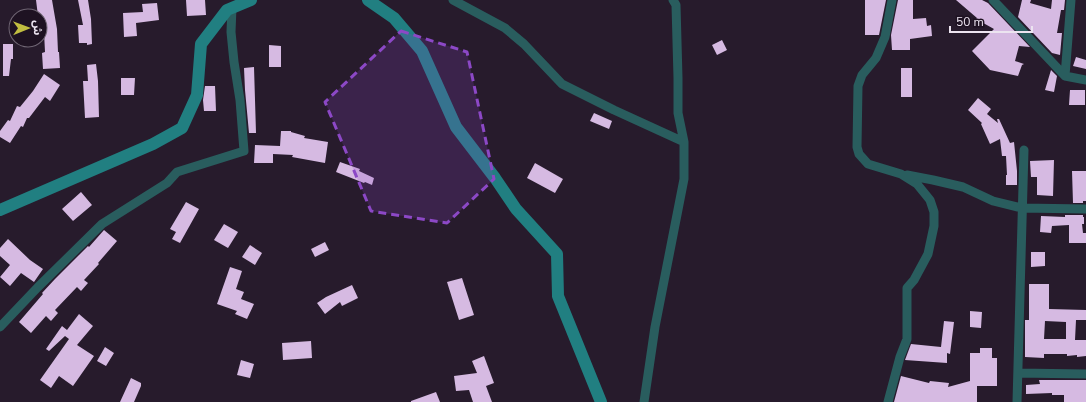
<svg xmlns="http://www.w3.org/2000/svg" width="1086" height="402" viewBox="0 0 1086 402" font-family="'Nunito Sans','Noto Sans Arabic',sans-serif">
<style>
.building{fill:#d6bae2;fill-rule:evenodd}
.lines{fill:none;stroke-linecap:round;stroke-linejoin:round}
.street{stroke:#295d5e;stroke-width:9}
.secondary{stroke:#217f81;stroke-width:12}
.marked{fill:#8c48c6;fill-opacity:0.2;stroke:#8c48c6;stroke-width:3;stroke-dasharray:8 5;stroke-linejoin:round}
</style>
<rect width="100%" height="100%" fill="#271b2c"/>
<path class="building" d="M36,0H52L57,29L58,52H59L60,68L43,69L42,53L45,52L44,32L41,33L40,16H38Z
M78,0H88L91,19L92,44L87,45V43H79L78,25H83Z
M186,0H205L206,15L187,16Z
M865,0H886L879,35H865Z
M898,0H913V19L926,18L927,26L931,25L932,36L910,39V50H892L891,35Z
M956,0H982L988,3L1030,47L1019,46L1015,61L1024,64L1022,65L1018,76L990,70L972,51L994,29L976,19L977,18Z
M1022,0H1031L1030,3L1051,9L1052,0H1065L1064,10H1061L1057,33H1062L1060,55L1052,53L1018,17Z
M157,3L159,20L136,23L137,36L124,37L123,13L143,12L142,4Z
M722,40L727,50L717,55L712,45Z
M3,44H13V59H11L9,76H3Z
M269,45L281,46V67H269Z
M1076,57L1086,60V69L1073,66Z
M96,64L98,81L99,117L85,118L83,81H88L87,65Z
M254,67L256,133H249L245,90L244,68Z
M901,68H912V97H901Z
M1051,70L1057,76L1054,92L1045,90Z
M44,74L60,85L50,101L45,97L29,118H27L23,127L21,126L10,143L0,137V131L8,120L10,121L17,106L20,107L33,91Z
M121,78H135L134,95H121Z
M205,86H215L216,111H204L203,100Z
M1070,90H1085V105H1069Z
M978,98L991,109L987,114L998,123L997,119H999L1010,143L1014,142L1017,171V185H1006V175H1007L1006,156H1002L1000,139L990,144L981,124L982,123L968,110Z
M594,113L612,121L609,129L590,121Z
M281,131H291V132L305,136L304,138L328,142L325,163L292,157L293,155L273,154V163H254L255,145L280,146Z
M1054,160L1053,196L1037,195V177H1031L1030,161Z
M340,162L360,169L359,171L374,178L372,185L365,182L364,183L336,172Z
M535,163L563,179L555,193L527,178Z
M1072,171H1086V201H1083V203H1073Z
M81,192L92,205L73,221L62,209Z
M186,202L199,209L180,243L172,239L176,232L170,229Z
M1065,215H1083V217H1084V224H1082L1083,233H1086V243H1069V225L1052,226L1051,233L1040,232L1041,216L1065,217Z
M224,224L238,232L228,248L214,240Z
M104,230L117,241L98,263L99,264L84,280L88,283L81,291L77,287L55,310L58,313L51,321L46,316L31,333L19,322L43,294L42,293L55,279L88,246L89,247Z
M8,239L30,260L43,269L34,282L21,273L10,286L0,277L10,265L0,256V248Z
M325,242L329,250L315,257L311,249Z
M250,245L262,253L255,265L242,257Z
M1031,252H1045V266L1031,267Z
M230,267L242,271L236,289L244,292L241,299L254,304L247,319L235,314L237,311L217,304Z
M462,278L474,315L459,320L447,282Z
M1029,284H1049V309L1086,310V320H1076L1075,340H1086V356L1077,357V355L1067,356V354H1044V358L1025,357V320H1029ZM1045,321L1066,322V339H1044Z
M352,285L358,298L342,306L340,302L325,314L317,303L326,297Z
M970,311L982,312L981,328L970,327Z
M79,314L93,326L77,345L94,356L73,386L59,376L51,388L40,380L69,339L65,336L49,351L46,349L62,326L67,330Z
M944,321L954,322L950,354L947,353V363L905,360L911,344L941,347Z
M311,341L312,358L283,360L282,343Z
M105,347L114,353L106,366L97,361Z
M980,348H992V358H997V386H977V402H894L901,376L929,383L930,381L949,383L948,387L970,381V353H980Z
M484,356L494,383L486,386L492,402H473L469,390L456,391L454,376L477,373L472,361Z
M241,360L254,364L250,378L237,375Z
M131,378L141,383V386L134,402H120Z
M1039,380H1086V402H1064V395H1052V393L1026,394V385L1040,384Z
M436,392L440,402H411V401Z"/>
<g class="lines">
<path class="street" d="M453,0L505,28L524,44L562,84L614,110L684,142
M993,0L1065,76L1086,80
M1065,76L1071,0
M907,175L933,180L963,187L993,201L1022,208L1086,209
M0,327L38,287L102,224L167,183L177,172L244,151L240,100L234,62L231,32L232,7
M1018,373L1086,374
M644,402L655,327L684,179V142L678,113V78L676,5L673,0
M888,402L900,357L907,339V288L914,280L928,254L934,226V212L930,200L917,184L901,174L868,164L859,154L857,147L858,86L862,75L876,58L885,37L892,0
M1017,402L1024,150"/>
<path class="secondary" d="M368,0L394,18L422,51L456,127L495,178L516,209L557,254L558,296L601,402
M0,210L153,144L182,128L197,95L201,44L227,10L251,0"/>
</g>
<path class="marked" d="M401,31L467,52L494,179L447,223L371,211L325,102Z"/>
<g transform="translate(28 28) rotate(89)"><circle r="19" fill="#1e1222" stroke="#706674"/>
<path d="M0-3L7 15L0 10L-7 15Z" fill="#c1bd40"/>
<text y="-6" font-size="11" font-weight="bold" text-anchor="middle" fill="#ece4f0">ش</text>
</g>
<path d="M950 26v6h82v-6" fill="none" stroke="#ece4f0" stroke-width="2"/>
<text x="956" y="26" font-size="12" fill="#ece4f0" stroke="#1e1222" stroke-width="3" paint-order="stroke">50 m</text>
</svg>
